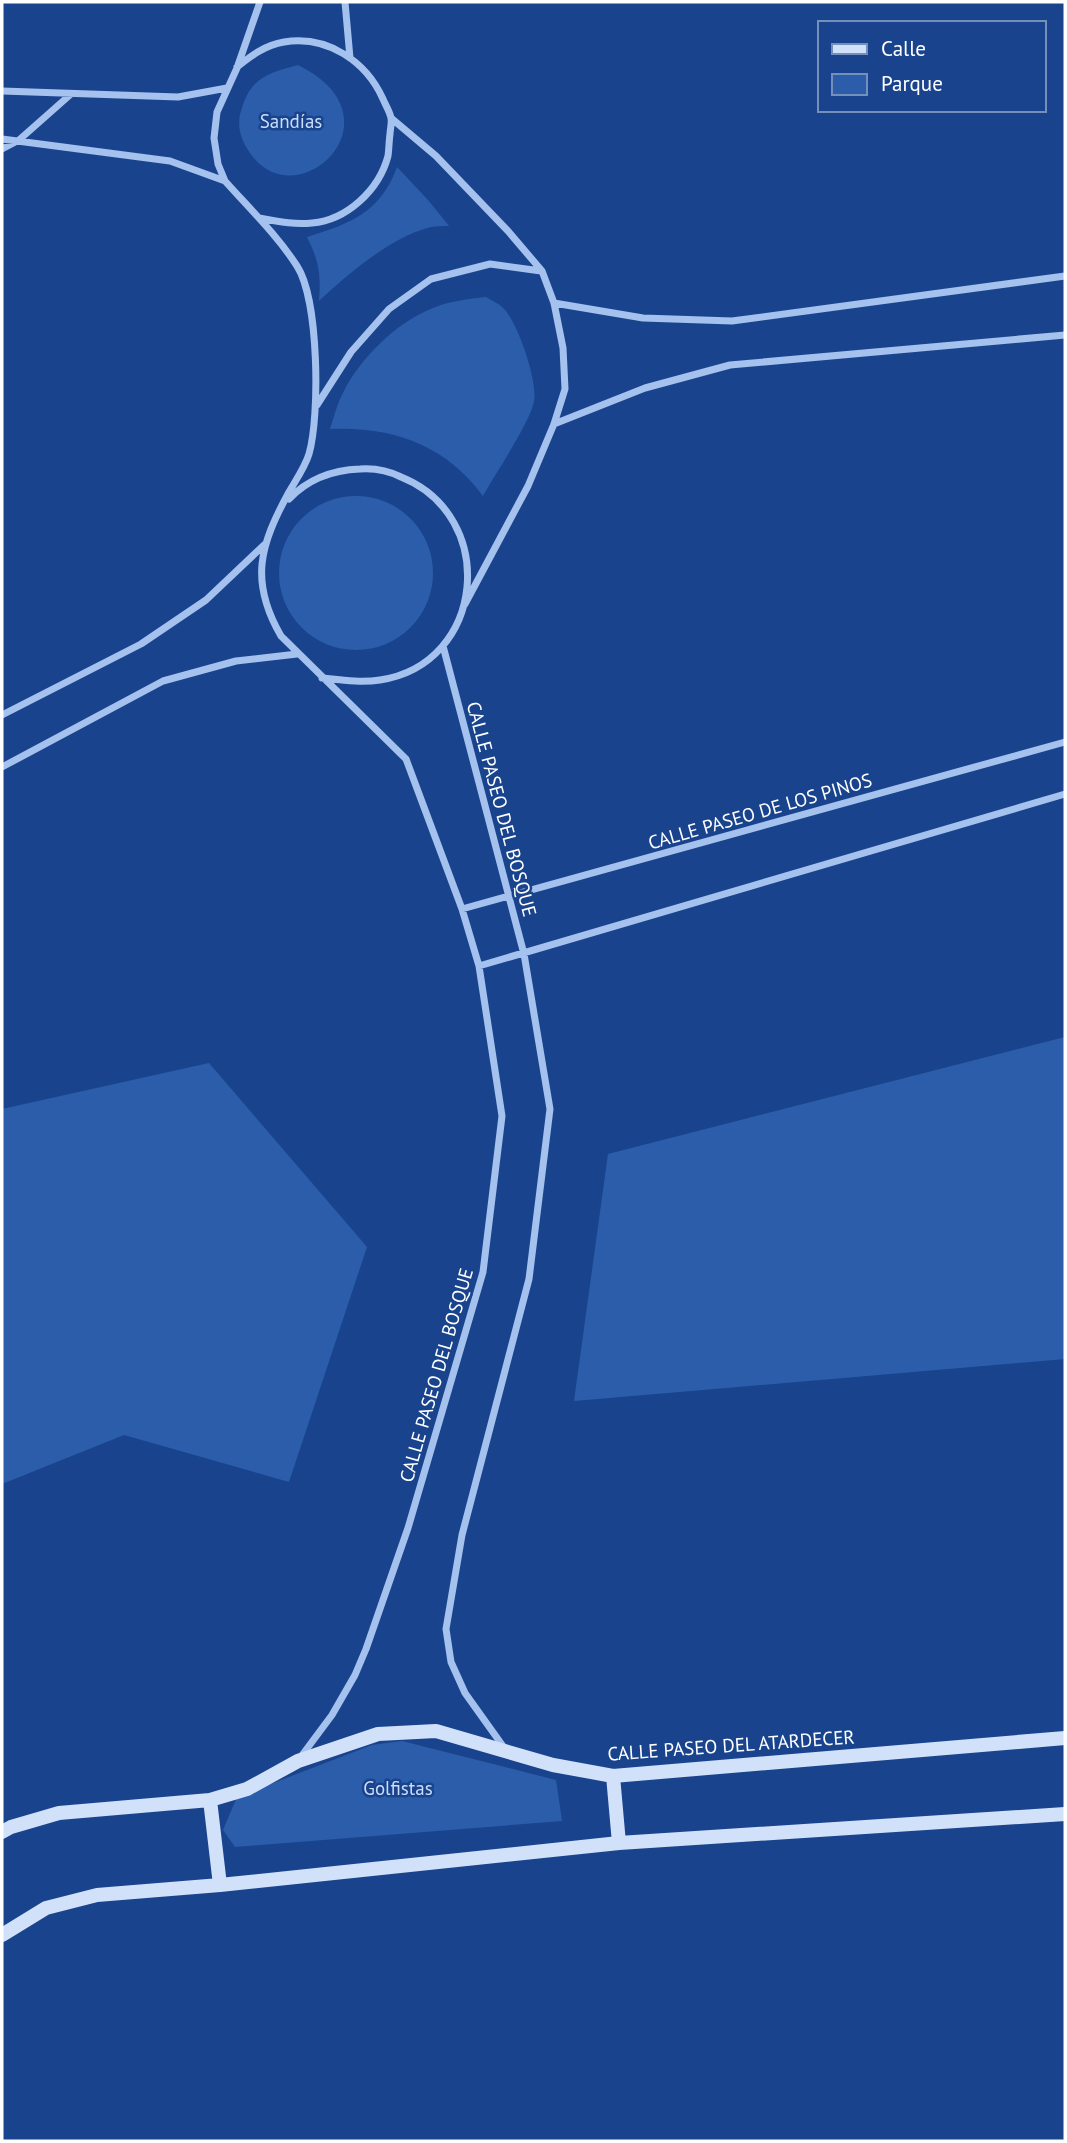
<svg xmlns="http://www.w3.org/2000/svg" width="1067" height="2143" viewBox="0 0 1067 2143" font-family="'PT Sans',sans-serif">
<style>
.green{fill:#2c5dab}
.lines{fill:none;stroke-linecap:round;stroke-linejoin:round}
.street{stroke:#a5c1ee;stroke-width:7}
.secondary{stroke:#d2e1fa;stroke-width:14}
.labels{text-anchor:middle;stroke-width:5;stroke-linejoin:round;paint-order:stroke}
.park-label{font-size:19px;fill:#cbddfa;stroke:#19448d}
.street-label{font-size:19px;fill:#fff;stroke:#19448d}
</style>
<rect width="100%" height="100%" fill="#19448d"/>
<path class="green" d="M298,65C406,118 297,221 250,153C240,139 236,124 242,108C251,77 269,73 298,65Z
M397,167L428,200L449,226C442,226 434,226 427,228C389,239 348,274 319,301C321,274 319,261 307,237C350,224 381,212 397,167Z
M486,297C492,301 500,304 504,309C518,323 538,382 534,401C530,423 495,474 483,496C446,445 392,426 330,429C334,417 337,404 343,393C360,358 397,322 433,308C450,301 468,299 486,297Z
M279 573a77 77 0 1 1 154 0a77 77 0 1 1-154 0Z
M1065,1037V1359L574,1401L608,1154Z
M209,1063L367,1247L289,1482L124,1435L2,1484V1109Z
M402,1741L556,1780L562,1821L235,1847L223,1830L237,1797L372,1745Z"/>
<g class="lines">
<path class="street" d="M260,2L237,68L217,112L214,138L218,164L225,181C249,208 277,235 297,266C319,300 320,416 309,454C305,467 296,480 289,492C260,545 249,581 281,636L406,759L462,909L479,966L502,1116L483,1272L408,1528L366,1649L355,1675L332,1715L300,1758
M345,2L350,58
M237,67C251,56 265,45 284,42C327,35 366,61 383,99C385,104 390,112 391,118C392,123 390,130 390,134C389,141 389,149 388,156C379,190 347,220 312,223C293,225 276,221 259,218
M2,91L178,97L227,88
M391,118L436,156L508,231L542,271L554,303L563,348L565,389L554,424L528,486L465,604
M2,139L170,161L225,181
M2,149L19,140L71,94
M554,303L643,318L732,321L1065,276
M317,405L351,352L389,309L431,279L490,264L541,271
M554,424L645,388L730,365L1065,335
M289,499C308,479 333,470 360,469C374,468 389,471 401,477C499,516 486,664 380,680C361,683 341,680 322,678
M443,646L524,954L550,1109L529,1279L462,1535L446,1629L451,1662L465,1693L505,1749
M2,715L141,644L206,600L264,545
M2,767L163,681L236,661L297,654
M462,909L1065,742
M479,966L1065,794"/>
<path class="secondary" d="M613,1776L619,1843
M210,1800L220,1885
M2,1832L11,1827L59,1813L210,1800L247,1789L298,1761L378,1734L436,1731L553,1765L613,1776L1065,1738
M2,1935L46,1908L97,1895L220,1885L619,1843L1065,1814"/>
</g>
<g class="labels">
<g class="park-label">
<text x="291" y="128">Sandías</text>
<text x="398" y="1795">Golfistas</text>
</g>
<g class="street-label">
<text transform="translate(502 809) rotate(75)" y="7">CALLE PASEO DEL BOSQUE</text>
<text transform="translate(760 811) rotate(-16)" y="7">CALLE PASEO DE LOS PINOS</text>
<text transform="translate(436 1375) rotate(-74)" y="7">CALLE PASEO DEL BOSQUE</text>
<text transform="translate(731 1745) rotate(-4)" y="7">CALLE PASEO DEL ATARDECER</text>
</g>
</g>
<rect width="1067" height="2143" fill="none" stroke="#ffffff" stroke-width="7"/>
<rect x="818" y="21" width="228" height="91" fill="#19448d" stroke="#758fbb" stroke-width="2"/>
<rect x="832" y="44" width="35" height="10" fill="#d2e1fa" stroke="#758fbb" stroke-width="2"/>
<text x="881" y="56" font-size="21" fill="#ffffff">Calle</text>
<rect x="832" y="74" width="35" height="21" fill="#2c5dab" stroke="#758fbb" stroke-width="2"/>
<text x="881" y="91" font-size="21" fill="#ffffff">Parque</text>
</svg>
